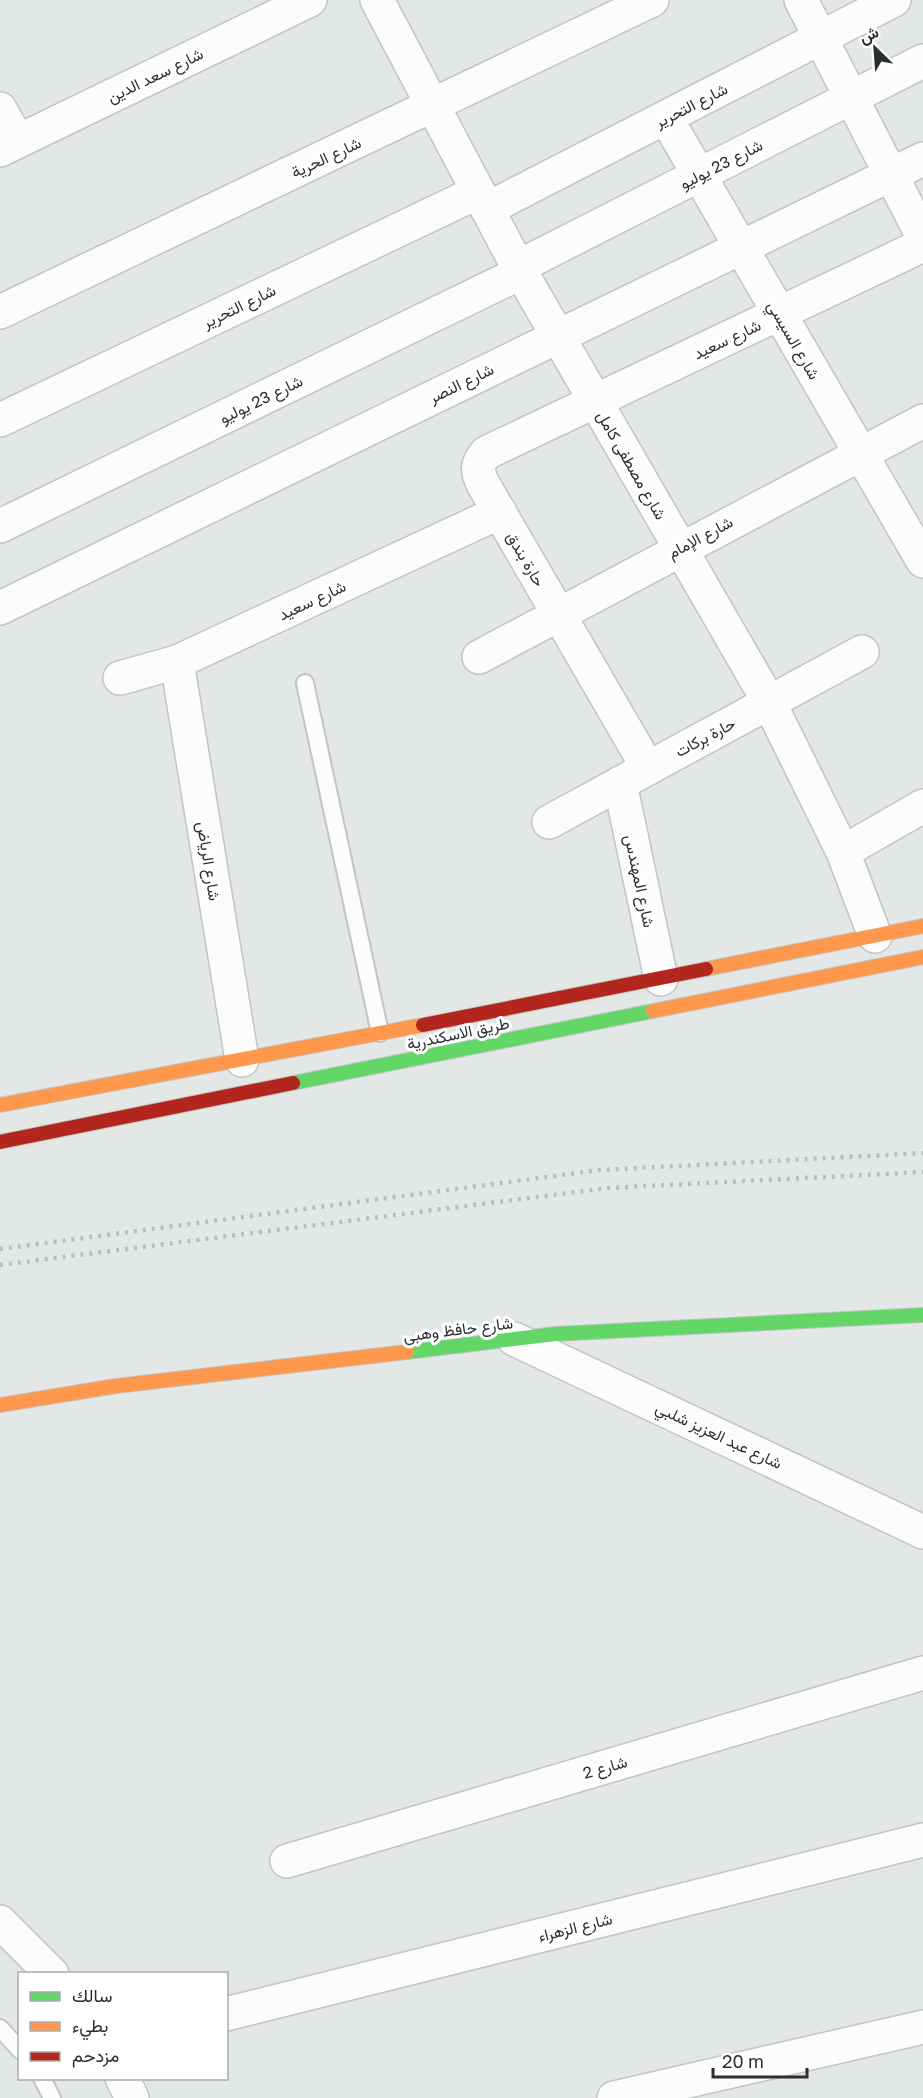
<svg xmlns="http://www.w3.org/2000/svg" width="923" height="2098" viewBox="0 0 923 2098" font-family="'Golos Text',Vazirmatn,sans-serif">
<style>
.lines{fill:none;stroke-linecap:round;stroke-linejoin:round}
.lane-casing{stroke:#c1c5c3;stroke-width:20}
.street-casing{stroke:#c1c5c3;stroke-width:36}
.fast-casing{stroke:#c1c5c3;stroke-width:16}
.slow-casing{stroke:#c1c5c3;stroke-width:16}
.jam-casing{stroke:#c1c5c3;stroke-width:16}
.lane{stroke:#fbfcfb;stroke-width:16}
.street{stroke:#fbfcfb;stroke-width:33}
.fast{stroke:#63d668;stroke-width:14}
.slow{stroke:#ff974d;stroke-width:14}
.jam{stroke:#b3261e;stroke-width:14}
.rail{stroke:#bebebe;stroke-width:4.5;stroke-dasharray:3 6;stroke-linecap:butt}
.labels{text-anchor:middle;stroke-width:6;stroke-linejoin:round;paint-order:stroke}
.street-label{font-size:16px;fill:#2a2f2d;stroke:#fff}
</style>
<rect width="100%" height="100%" fill="#e3e8e6"/>
<g class="lines">
<g class="lane-casing">
<path id="lane" d="M305,683L380,1033
M0,2028L20,2050
M42,2078L52,2098"/>
</g>
<g class="street-casing">
<path id="street" d="M377,0L518,267L769,702L843,852L875,936
M801,0L923,237
M0,109L18,141
M666,118L923,561
M0,150L310,0
M487,209L894,0
M518,267L923,61
M0,312L652,0
M0,420L478,192
M0,526L522,272
M0,608L923,159
M479,657L923,421
M177,662L242,1060
M120,678L177,662L500,512
M648,768L483,484C477,471 476,465 486,453L923,245
M620,783L661,979
M549,822L862,652
M843,852L923,806
M514,1339L923,1532
M287,1861L923,1673
M0,1922L52,1974
M226,2014L923,1840
M122,2078L132,2098
M614,2098L923,2027"/>
</g>
<g class="fast-casing">
<path id="fast" d="M293,1083L653,1011
M407,1352L555,1334L923,1315"/>
</g>
<g class="slow-casing">
<path id="slow" d="M706,969L923,926
M653,1011L923,957
M0,1105L423,1025
M0,1405L116,1386L407,1352"/>
</g>
<g class="jam-casing">
<path id="jam" d="M423,1025L706,969
M0,1142L293,1083"/>
</g>
<use href="#lane" class="lane"/>
<use href="#street" class="street"/>
<use href="#fast" class="fast"/>
<use href="#slow" class="slow"/>
<use href="#jam" class="jam"/>
<path class="rail" d="M0,1249L600,1170L923,1153
M0,1265L608,1188L923,1172"/>
</g>
<g class="labels">
<g class="street-label">
<text transform="translate(155 75) rotate(-26)" y="6">شارع سعد الدين</text>
<text transform="translate(691 105) rotate(-27)" y="6">شارع التحرير</text>
<text transform="translate(326 157) rotate(-25)" y="6">شارع الحرية</text>
<text transform="translate(721 164) rotate(-27)" y="6">شارع 23 يوليو</text>
<text transform="translate(239 306) rotate(-26)" y="6">شارع التحرير</text>
<text transform="translate(727 339) rotate(-25)" y="6">شارع سعيد</text>
<text transform="translate(794 340) rotate(60)" y="6">شارع السيسي</text>
<text transform="translate(461 383) rotate(-26)" y="6">شارع النصر</text>
<text transform="translate(261 399) rotate(-26)" y="6">شارع 23 يوليو</text>
<text transform="translate(632 465) rotate(60)" y="6">شارع مصطفى كامل</text>
<text transform="translate(700 537) rotate(-28)" y="6">شارع الإمام</text>
<text transform="translate(526 559) rotate(60)" y="6">حارة بندق</text>
<text transform="translate(312 600) rotate(-25)" y="6">شارع سعيد</text>
<text transform="translate(705 737) rotate(-28)" y="6">حارة بركات</text>
<text transform="translate(209 861) rotate(81)" y="6">شارع الرياض</text>
<text transform="translate(640 881) rotate(78)" y="6">شارع المهندس</text>
<text transform="translate(458 1033) rotate(-12)" y="6">طريق الاسكندرية</text>
<text transform="translate(458 1329) rotate(-7)" y="6">شارع حافظ وهبى</text>
<text transform="translate(719 1435) rotate(25)" y="6">شارع عبد العزيز شلبي</text>
<text transform="translate(605 1767) rotate(-16)" y="6">شارع 2</text>
<text transform="translate(575 1927) rotate(-14)" y="6">شارع الزهراء</text>
</g>
</g>
<rect x="18" y="1972" width="210" height="108" fill="#ffffff" stroke="#aaacab" stroke-width="1.5"/>
<rect x="30" y="1992" width="30" height="9" fill="#63d668" stroke="#aaacab" stroke-width="1.5"/>
<text x="72" y="2002" font-size="18" fill="#2a2f2d">سالك</text>
<rect x="30" y="2022" width="30" height="9" fill="#ff974d" stroke="#aaacab" stroke-width="1.5"/>
<text x="72" y="2032" font-size="18" fill="#2a2f2d">بطيء</text>
<rect x="30" y="2052" width="30" height="9" fill="#b3261e" stroke="#aaacab" stroke-width="1.5"/>
<text x="72" y="2062" font-size="18" fill="#2a2f2d">مزدحم</text>
<g transform="translate(875 48) rotate(335)" stroke="#ffffff" stroke-width="4.5" paint-order="stroke">
<path d="M0-4.5L10 22L0 15L-10 22Z" fill="#2a2f2d"/>
<text y="-9" font-size="16" font-weight="bold" text-anchor="middle" fill="#2a2f2d">ش</text>
</g>
<path d="M713 2068v9h94v-9" fill="none" stroke="#2a2f2d" stroke-width="3"/>
<text x="722" y="2068" font-size="18" fill="#2a2f2d" stroke="#ffffff" stroke-width="4.5" paint-order="stroke">20 m</text>
</svg>
